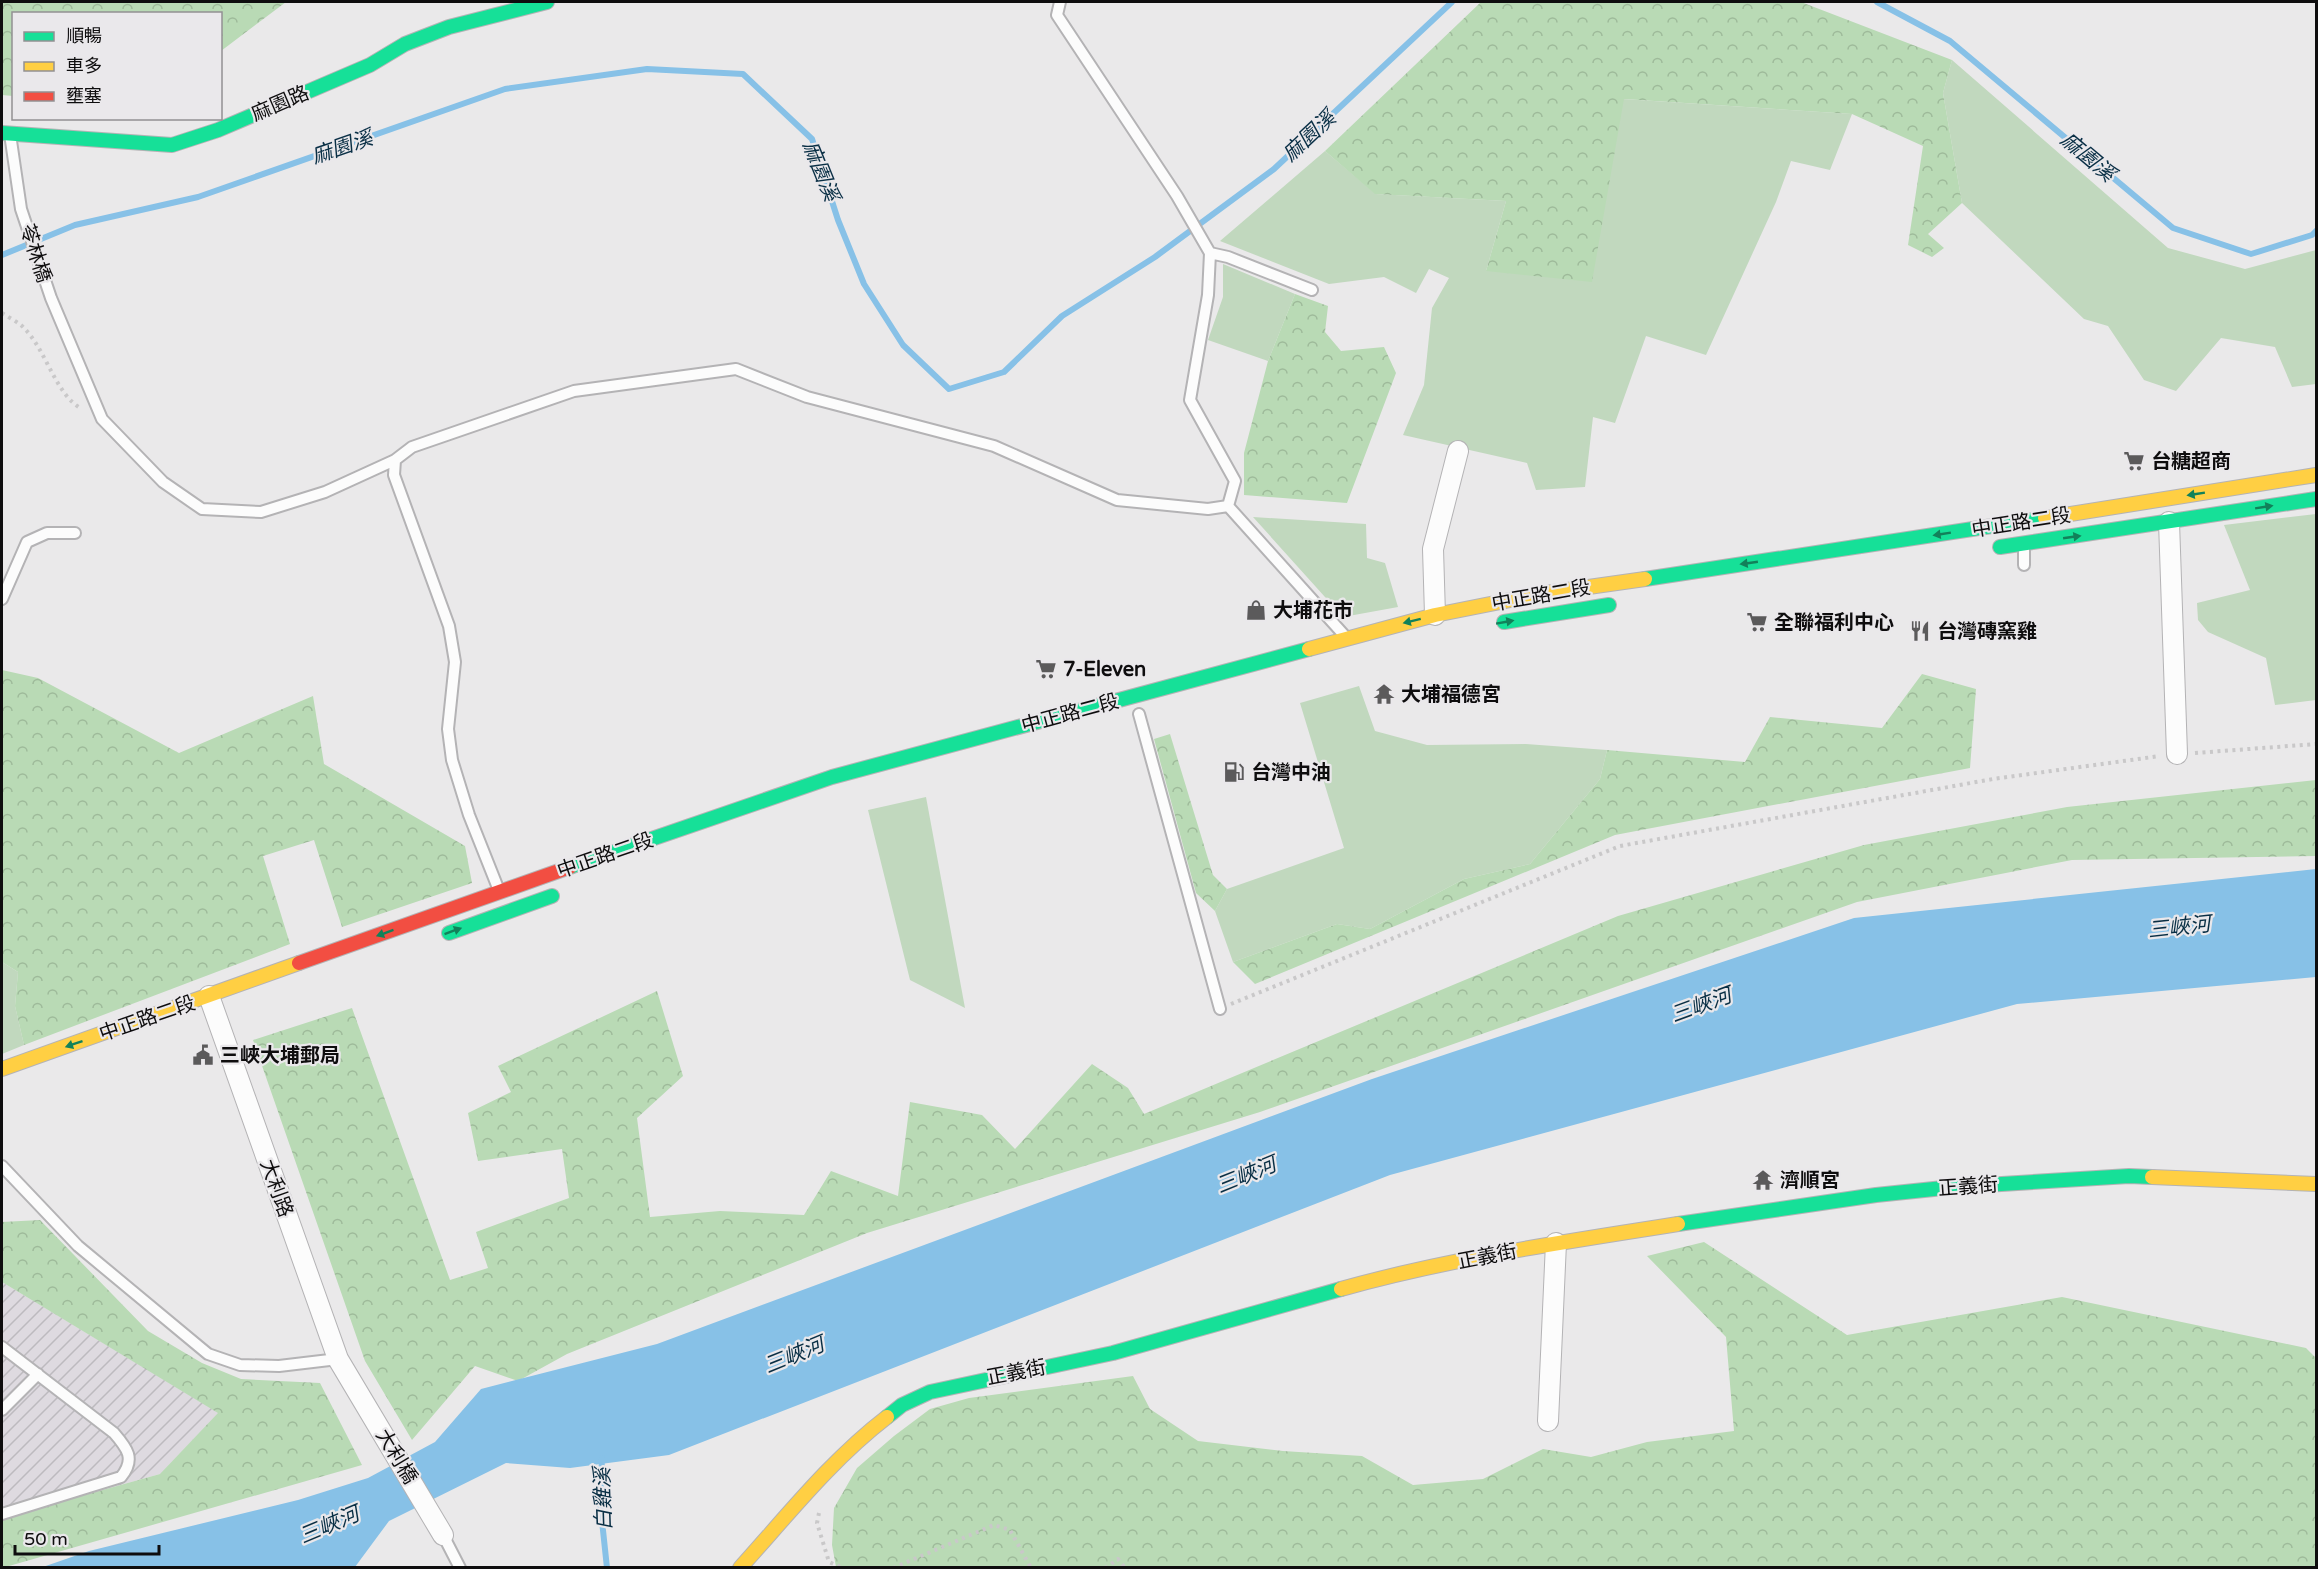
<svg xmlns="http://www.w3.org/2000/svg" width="2318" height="1569" viewBox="0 0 2318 1569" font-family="'Varela Round','Noto Sans TC',sans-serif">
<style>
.industrial{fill:url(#industrial-furrows)}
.green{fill:#c1d8be}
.forest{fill:url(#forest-crowns)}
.water{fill:#87c1e7}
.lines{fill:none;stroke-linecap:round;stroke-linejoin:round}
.stream{stroke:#87c1e7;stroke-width:6}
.lane-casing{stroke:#b4b3b5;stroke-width:14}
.street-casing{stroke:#b4b3b5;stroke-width:22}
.fast-casing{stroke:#b4b3b5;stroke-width:16}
.slow-casing{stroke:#b4b3b5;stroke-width:16}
.jam-casing{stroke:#b4b3b5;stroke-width:16}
.path{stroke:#c9c8c9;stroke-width:4;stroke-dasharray:3 4.5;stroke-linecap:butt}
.lane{stroke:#fcfcfc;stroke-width:10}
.street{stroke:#fcfcfc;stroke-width:20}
.fast{stroke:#16e098;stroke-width:14}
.slow{stroke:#ffcf43;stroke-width:14}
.jam{stroke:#f24e42;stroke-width:14}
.oneway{fill:#12815a}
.labels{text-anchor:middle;stroke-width:4.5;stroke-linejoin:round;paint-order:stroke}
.street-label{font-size:20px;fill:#0e0d0e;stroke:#eae8eb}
.poi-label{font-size:20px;font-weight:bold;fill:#0e0d0e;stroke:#eae8eb;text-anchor:start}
.water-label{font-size:21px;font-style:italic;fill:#092f45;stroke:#eae8eb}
</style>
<defs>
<pattern id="industrial-furrows" width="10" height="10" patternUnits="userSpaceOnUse" patternTransform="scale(1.5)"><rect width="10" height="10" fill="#dedae0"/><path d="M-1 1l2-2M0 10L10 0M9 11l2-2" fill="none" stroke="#bdbabf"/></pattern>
<pattern id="forest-crowns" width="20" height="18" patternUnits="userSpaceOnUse" patternTransform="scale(1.5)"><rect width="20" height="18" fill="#b9dab5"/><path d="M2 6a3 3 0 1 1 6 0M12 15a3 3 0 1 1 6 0" fill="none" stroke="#9eba9a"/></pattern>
</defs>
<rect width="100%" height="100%" fill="#eae9ea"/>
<path class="industrial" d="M2,1282L219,1413L160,1474L2,1518Z"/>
<path class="green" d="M1952,60L2168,248L2245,269L2316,250V384L2292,387L2275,347L2221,338L2176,391L2144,380L2108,326L2084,319L1962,203L1943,93Z
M1623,99L1852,114L1830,170L1791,161L1776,202L1706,355L1646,336L1615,423L1593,417L1585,487L1536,490L1527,463L1403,435L1424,385L1432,308L1449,278L1429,269L1416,293L1384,277L1329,284L1220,241L1325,151L1376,194L1506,201L1486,271Z
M1223,264L1295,294L1268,361L1208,340L1223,297Z
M2316,514V700L2275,705L2266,658L2208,632L2198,620L2197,603L2250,590L2224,525Z
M1253,517L1366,524L1367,558L1385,563L1398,607L1343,617Z
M1359,686L1375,731L1427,745L1526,744L1607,750L1600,779L1530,864L1464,879L1370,929L1337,924L1233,962L1215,911L1227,889L1344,848L1300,703Z
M926,797L965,1008L910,980L868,810Z
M2,962L18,972L15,1006L24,1045L2,1054Z"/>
<path class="forest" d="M2,2H286L221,51L220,14H14L13,96L2,95Z
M1481,2H1801L1952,60L1943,93L1962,203L1928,234L1944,248L1932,257L1908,245L1923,146L1852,114L1624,99L1592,282L1486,271L1506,201L1375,194L1325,151Z
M1295,294L1328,306L1325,332L1341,351L1384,347L1396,373L1347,503L1244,495V453L1268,361Z
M2,670L38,678L179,753L313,696L324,764L465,846L472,883L342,927L314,840L263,856L290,944L24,1045L15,1006L18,972L2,962Z
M1922,674L1976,689L1970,768L1615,835L1255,984L1233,962L1337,924L1370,929L1464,879L1530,864L1600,779L1607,750L1745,762L1770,717L1882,728Z
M1170,734L1213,875L1227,889L1215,911L1196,893L1154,739Z
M2316,780V856L2072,860L1857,902L1260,1112L867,1233L567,1354L518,1381L475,1366L412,1440L365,1361L253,1040L352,1008L450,1280L488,1268L476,1232L569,1198L562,1149L478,1161L468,1113L511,1092L498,1066L657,991L683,1076L637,1118L650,1217L720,1211L804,1215L831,1171L898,1196L910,1102L982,1115L1015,1149L1092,1064L1128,1088L1144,1114L1618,916L1864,845L2067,807Z
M40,1220L148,1331L202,1363L241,1379L320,1383L362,1465L2,1568V1518L160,1474L218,1413L2,1282V1222Z
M1704,1242L1847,1335L2062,1297L2306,1348L2316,1358V1567H836L832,1545L834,1508L857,1468L894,1436L930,1409L969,1398L1133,1376L1150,1409L1198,1441L1283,1451L1362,1456L1413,1485L1483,1479L1543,1449L1591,1457L1647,1442L1734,1431L1726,1337L1647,1256Z"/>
<path class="water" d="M2316,869V977L2017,1004L1390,1175L669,1455L570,1468L506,1463L389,1521L355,1567L40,1568L89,1551L298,1500L368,1478L435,1442L481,1389L657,1344L1372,1079L1854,918Z"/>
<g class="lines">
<path class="stream" d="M1877,2L1950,41L2173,228L2251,254L2312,235L2316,231
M2,255L75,225L198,197L505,89L647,69L743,74L812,139L838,220L864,284L903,345L949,389L1004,372L1062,316L1155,257L1274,169L1452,2
M602,1458L600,1502L607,1568"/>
<g class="lane-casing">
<path id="lane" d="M10,134L21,209L51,298L102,419L163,482L202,509L261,512L325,492L395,460L412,447L574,391L736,369L807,397L994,446L1117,500L1208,509L1228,506L1235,481L1190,400L1208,295L1210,253L1177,196L1057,15L1060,2
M1210,253L1228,257L1312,290
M395,460L394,475L449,626L455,662L448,729L452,760L469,815L498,888
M1228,506L1344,635
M2024,547V565
M2,599L27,542L47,533H75
M1139,714L1220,1009
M2,1166L78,1246L208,1354L240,1365L279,1366L338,1359
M2,1347L114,1433C127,1448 136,1459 121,1477L2,1514
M2,1410L38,1374
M443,1535L460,1568"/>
</g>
<g class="street-casing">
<path id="street" d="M2169,522L2177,754
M1435,615L1433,549L1458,451
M209,996L338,1359L443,1535
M1548,1421L1556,1243"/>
</g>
<g class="fast-casing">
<path id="fast" d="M2,133L172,145L218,130L370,65L405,44L449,27L547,2
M2000,547L2316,499
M1645,579L2045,518
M1504,622L1609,605
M570,867L832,777L1309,649
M449,933L552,896
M1678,1224L1876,1195L1953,1187L2129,1176L2152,1177
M887,1417L902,1405L930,1392L1113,1353L1341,1289"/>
</g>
<g class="slow-casing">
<path id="slow" d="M2045,518L2316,475
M1309,649L1435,615L1546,593L1645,579
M2,1069L299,963
M2152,1177L2316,1184
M1341,1289C1451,1258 1565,1242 1678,1224
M740,1568C787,1516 831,1460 887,1417"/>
</g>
<g class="jam-casing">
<path id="jam" d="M299,963L570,867"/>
</g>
<path class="path" d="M2,313C8,317 16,321 22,326C46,348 55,395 82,409
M2195,753L2316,744
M1231,1004L1620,846L1993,779L2160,756
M819,1513L817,1523L829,1562L843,1568
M893,1568L994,1525L1010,1530L1031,1568
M1105,1568L1118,1559L1125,1568"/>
<use href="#lane" class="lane"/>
<use href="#street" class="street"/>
<use href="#fast" class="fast"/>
<use href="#slow" class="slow"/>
<use href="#jam" class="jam"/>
</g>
<defs><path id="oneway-solid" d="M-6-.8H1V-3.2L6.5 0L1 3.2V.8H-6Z" transform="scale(1.5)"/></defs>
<g class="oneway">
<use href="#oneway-solid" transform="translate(2196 494) rotate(171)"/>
<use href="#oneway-solid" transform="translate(2264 507) rotate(-9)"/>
<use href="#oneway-solid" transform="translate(1942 534) rotate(171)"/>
<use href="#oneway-solid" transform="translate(2072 537) rotate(-8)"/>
<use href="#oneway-solid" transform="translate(1749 563) rotate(172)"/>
<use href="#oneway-solid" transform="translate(1412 621) rotate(166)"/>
<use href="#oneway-solid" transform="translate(1505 622) rotate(-10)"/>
<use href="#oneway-solid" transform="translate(453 931) rotate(-20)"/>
<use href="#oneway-solid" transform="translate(385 933) rotate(160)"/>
<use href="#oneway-solid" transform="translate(74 1044) rotate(161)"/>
</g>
<defs>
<g id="supermarket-bare" transform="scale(1.62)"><path d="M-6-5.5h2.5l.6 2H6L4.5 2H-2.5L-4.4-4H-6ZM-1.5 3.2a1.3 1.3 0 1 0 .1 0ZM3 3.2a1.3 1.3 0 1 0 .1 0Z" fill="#5b5a5b" stroke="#eae8eb" stroke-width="2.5" paint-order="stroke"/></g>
<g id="shop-bare" transform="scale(1.62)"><path d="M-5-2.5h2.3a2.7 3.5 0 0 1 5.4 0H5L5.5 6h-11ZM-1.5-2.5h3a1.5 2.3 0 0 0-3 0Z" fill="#5b5a5b" stroke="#eae8eb" stroke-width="2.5" paint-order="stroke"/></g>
<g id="restaurant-bare" transform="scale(1.62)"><path d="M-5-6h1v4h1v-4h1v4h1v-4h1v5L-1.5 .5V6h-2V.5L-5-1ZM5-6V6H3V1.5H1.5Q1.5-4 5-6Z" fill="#5b5a5b" stroke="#eae8eb" stroke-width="2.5" paint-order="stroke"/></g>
<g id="temple-bare" transform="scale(1.62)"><path d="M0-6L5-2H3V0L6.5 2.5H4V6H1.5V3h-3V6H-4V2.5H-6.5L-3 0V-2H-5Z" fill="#5b5a5b" stroke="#eae8eb" stroke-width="2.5" paint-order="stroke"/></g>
<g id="fuel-bare" transform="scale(1.62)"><path d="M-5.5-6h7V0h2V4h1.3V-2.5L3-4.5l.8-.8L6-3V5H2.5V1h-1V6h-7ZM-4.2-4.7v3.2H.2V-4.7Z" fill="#5b5a5b" stroke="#eae8eb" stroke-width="2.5" paint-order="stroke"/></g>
<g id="civic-bare" transform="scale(1.62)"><path d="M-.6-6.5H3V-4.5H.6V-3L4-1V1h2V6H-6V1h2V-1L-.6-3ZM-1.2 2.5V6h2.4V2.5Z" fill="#5b5a5b" stroke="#eae8eb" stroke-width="2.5" paint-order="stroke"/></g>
</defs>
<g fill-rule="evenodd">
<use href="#supermarket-bare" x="2134" y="461"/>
<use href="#shop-bare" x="1256" y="610"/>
<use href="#supermarket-bare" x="1757" y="622"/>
<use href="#restaurant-bare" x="1920" y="631"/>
<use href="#supermarket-bare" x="1046" y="669"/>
<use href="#temple-bare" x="1384" y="694"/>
<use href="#fuel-bare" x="1234" y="772"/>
<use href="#civic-bare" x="203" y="1055"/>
<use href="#temple-bare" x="1763" y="1180"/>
</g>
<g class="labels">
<g class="street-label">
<text transform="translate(280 103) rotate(-23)" y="7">麻園路</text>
<text transform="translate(36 253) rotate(72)" y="7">苓林橋</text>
<text transform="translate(2021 522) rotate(-9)" y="7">中正路二段</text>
<text transform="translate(1541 595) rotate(-10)" y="7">中正路二段</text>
<text transform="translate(1070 713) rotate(-15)" y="7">中正路二段</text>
<text transform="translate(605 855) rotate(-19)" y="7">中正路二段</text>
<text transform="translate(147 1018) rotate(-19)" y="7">中正路二段</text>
<text transform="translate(1968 1186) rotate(-4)" y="7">正義街</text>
<text transform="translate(277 1188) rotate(70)" y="7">大利路</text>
<text transform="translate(1487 1256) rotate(-11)" y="7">正義街</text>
<text transform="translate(1016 1372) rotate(-11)" y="7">正義街</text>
<text transform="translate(397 1456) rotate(59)" y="7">大利橋</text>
</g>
<g class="poi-label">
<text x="2151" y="468">台糖超商</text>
<text x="1273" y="617">大埔花市</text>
<text x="1774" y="629">全聯福利中心</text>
<text x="1937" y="638">台灣磚窯雞</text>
<text x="1063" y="676">7-Eleven</text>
<text x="1401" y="701">大埔福德宮</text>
<text x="1251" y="779">台灣中油</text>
<text x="220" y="1062">三峽大埔郵局</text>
<text x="1780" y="1187">濟順宮</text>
</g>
<g class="water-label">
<text transform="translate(1309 136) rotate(-43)" y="7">麻園溪</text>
<text transform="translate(342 147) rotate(-19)" y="7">麻園溪</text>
<text transform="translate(2088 157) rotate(40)" y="7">麻園溪</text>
<text transform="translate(821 171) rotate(68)" y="7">麻園溪</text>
<text transform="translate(2179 927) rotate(-6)" y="7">三峽河</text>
<text transform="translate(1701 1005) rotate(-20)" y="7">三峽河</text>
<text transform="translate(1246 1175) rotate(-22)" y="7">三峽河</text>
<text transform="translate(794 1355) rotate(-22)" y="7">三峽河</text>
<text transform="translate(603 1499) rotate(-92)" y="7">白雞溪</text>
<text transform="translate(329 1525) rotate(-23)" y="7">三峽河</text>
</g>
</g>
<rect width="2318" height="1569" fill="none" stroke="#0e0d0e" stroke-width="6"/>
<rect x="12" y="12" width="210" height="108" fill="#eae8eb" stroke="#929093" stroke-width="1.5"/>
<rect x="24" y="32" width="30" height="9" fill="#16e098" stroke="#929093" stroke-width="1.5"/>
<text x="66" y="42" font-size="18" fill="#0e0d0e">順暢</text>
<rect x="24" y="62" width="30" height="9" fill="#ffcf43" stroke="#929093" stroke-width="1.5"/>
<text x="66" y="72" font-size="18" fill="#0e0d0e">車多</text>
<rect x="24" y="92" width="30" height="9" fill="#f24e42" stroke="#929093" stroke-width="1.5"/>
<text x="66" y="102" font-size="18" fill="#0e0d0e">壅塞</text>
<path d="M15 1545v9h144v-9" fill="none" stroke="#0e0d0e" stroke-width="3"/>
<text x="24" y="1545" font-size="18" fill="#0e0d0e" stroke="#eae8eb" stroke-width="4.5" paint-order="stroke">50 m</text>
</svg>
